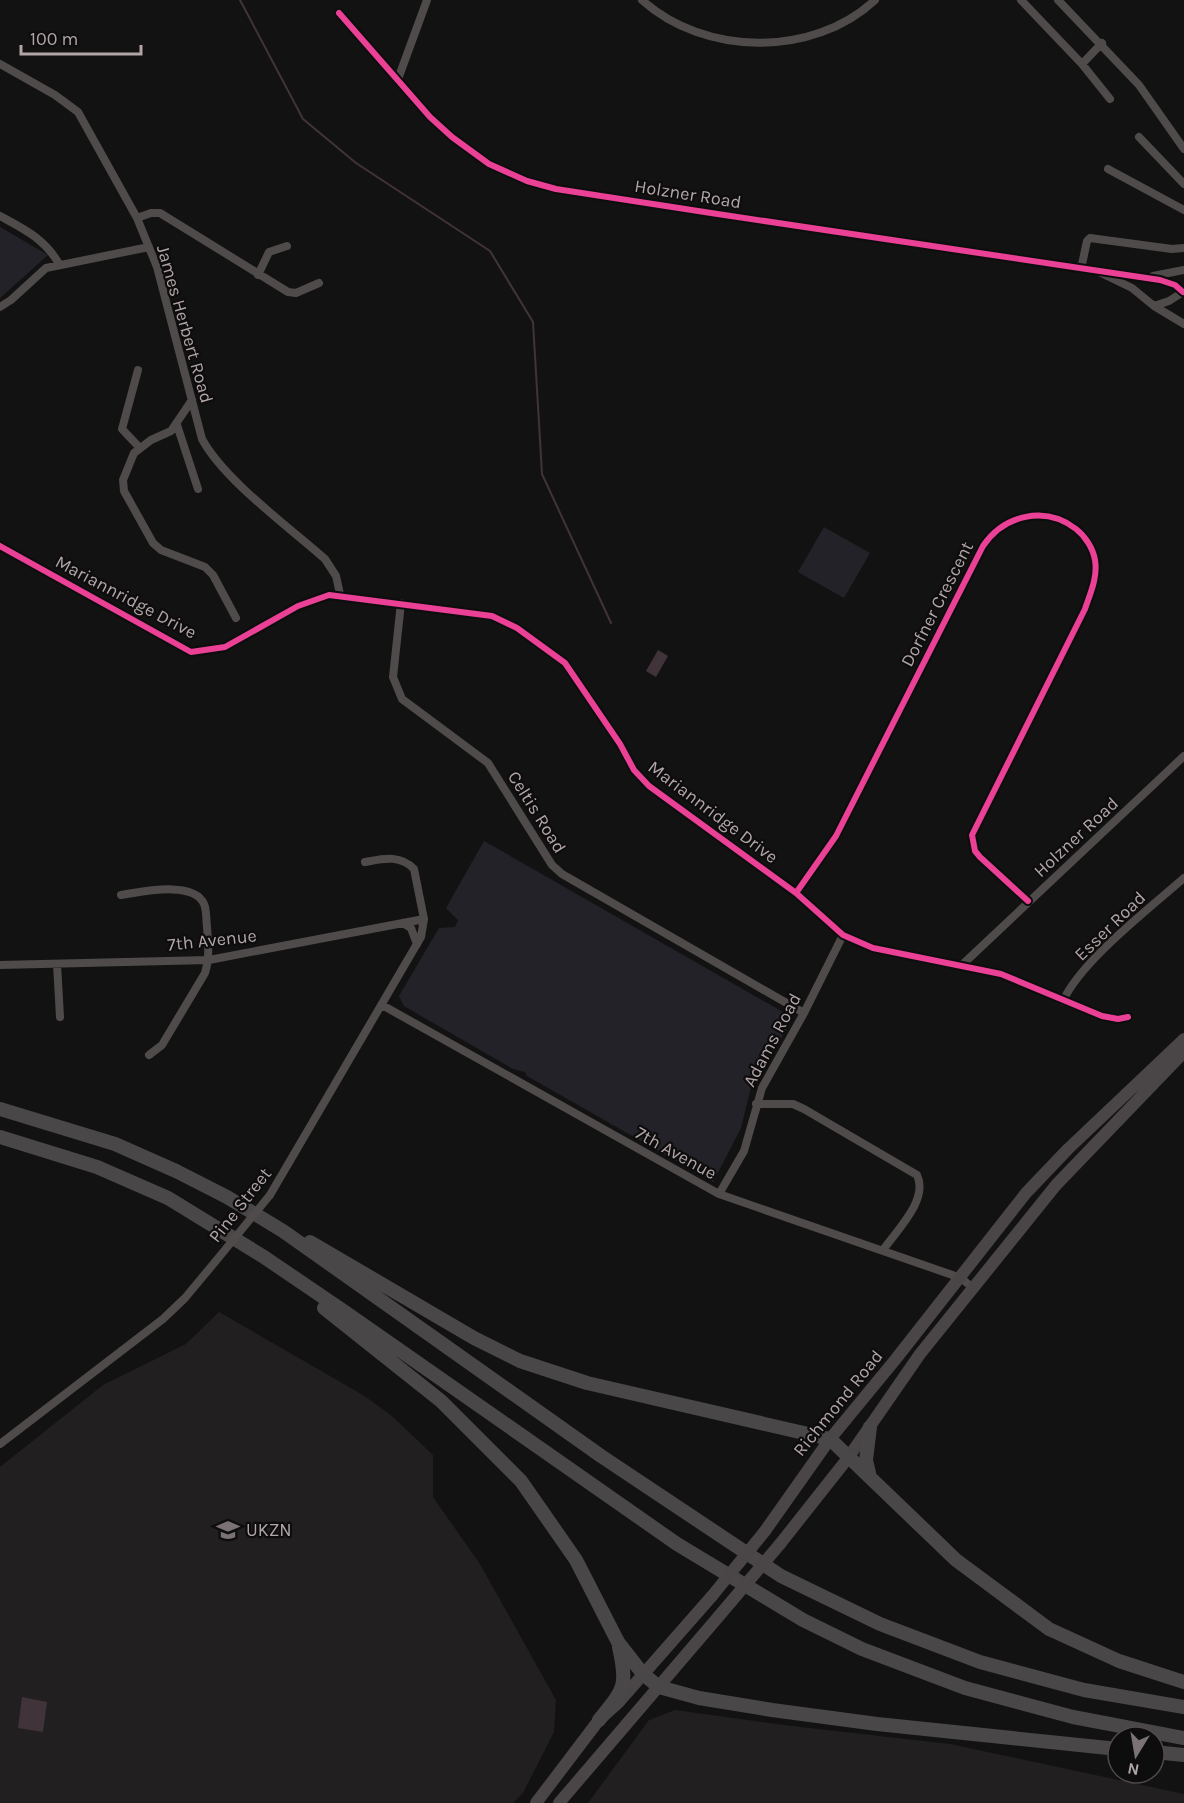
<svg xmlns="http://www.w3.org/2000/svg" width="1184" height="1803" viewBox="0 0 1184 1803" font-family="Karla,sans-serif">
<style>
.built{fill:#211f1f}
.green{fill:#242229}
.water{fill:#403339}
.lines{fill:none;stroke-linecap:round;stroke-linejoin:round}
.stream{stroke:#403339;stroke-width:2}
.minor{stroke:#4f4b4b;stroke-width:8}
.trunk{stroke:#4a4647;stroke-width:12}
.motorway{stroke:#494747;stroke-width:14}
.minor-bridge{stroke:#4f4b4b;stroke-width:8}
.trunk-bridge{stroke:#4a4647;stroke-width:12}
.cycleway-casing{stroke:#0e0d0d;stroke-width:10}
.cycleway{stroke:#ea4096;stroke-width:6}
.labels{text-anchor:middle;stroke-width:4.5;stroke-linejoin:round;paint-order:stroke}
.street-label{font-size:18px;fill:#b2a5a8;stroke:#0e0d0d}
.poi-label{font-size:18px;fill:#b2a5a8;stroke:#0e0d0d;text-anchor:start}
</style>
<rect width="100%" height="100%" fill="#131212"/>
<path class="built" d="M219,1312L363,1395L392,1416L433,1455V1497L480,1564L556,1700L554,1732L523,1793L513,1803H0V1467L103,1385L186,1344Z
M675,1710L792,1726L950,1744L1184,1794V1803H588L649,1720Z"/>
<path class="green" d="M0,227L48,255L0,298Z
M824,527L870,553L844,598L798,572Z
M484,841L783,1012L791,1022L751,1087L741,1128L713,1182L527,1076L525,1072L513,1069L404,1006L399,996L439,928L455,927L458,920L446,908Z"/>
<path class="water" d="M658,650L668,656L656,677L646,671Z
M22,1697L47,1702L43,1732L18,1728Z"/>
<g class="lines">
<path class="stream" d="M240,0L303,119L356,163L490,251L533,322L542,474L611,623"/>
<path class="minor" d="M642,0C704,56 813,58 875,0
M1021,0L1082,64L1102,43
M1058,0L1139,85L1184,149
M339,13L430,117L452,137L489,164L527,181L556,189L711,213L1160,280L1175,285L1183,292
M0,64L55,95L78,112L137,218L157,267L202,439C224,480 289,527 325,559L336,576L340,594
M1082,64L1110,99
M398,79L427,0
M1139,137L1184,184
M1108,169L1184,210
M0,216C24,229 45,239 59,264
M137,218L151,213H160L288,292L296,293L319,283
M1081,269L1087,241L1090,238L1172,249L1184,248
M1101,273L1132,288L1154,306L1184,324
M258,275L269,252L287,246
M1153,276L1184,270
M1154,306L1169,301L1183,292
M0,307L11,300L46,268L149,247
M138,370L122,429L139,447
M192,400L171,431L151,440L134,453L123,480L124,491L153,543L161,550L205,567L213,575L236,618
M177,425L198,489
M0,546L191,652L225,647L298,606L329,595L492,616L517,628L565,663L620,744L634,770L649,786L796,893L843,935L873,948L1001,974L1102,1016L1118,1019L1128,1017
M401,603L393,677L402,699L488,763L552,865L562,874L804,1013
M796,893L836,836L983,546C1004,515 1045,505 1076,529C1085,536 1093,548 1095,560C1098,577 1090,594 1085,609L972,835L975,851L980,857L1028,901
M121,895C141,892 194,880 204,904C207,911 206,920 207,927C208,943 210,958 205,973L162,1045L149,1055
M403,923L411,928L417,944
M57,964L60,1017
M963,964L1184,756
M0,965L209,960L424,919
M1063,1001C1081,961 1150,908 1184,878
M382,1005L719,1194L961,1278L974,1289
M756,1104H793L804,1109L917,1175C929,1200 896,1231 883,1250
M719,1194L744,1151L762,1088L804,1013L843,935
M270,1195L421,937L424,919L414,869C400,854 382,859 365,862
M0,1444L163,1319L185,1298L215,1262"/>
<path class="trunk" d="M765,1531L830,1439L895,1360L1026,1193L1068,1149L1184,1039
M780,1544L848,1458L920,1354L1056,1185L1184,1052
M536,1803L599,1720L618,1703L712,1596
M559,1803L719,1616"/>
<path class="motorway" d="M0,1109L115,1144L176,1171L227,1197L283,1231L601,1456L781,1576L880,1624L980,1662L1084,1690L1184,1707
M0,1137L97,1167L168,1198L264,1257L345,1312L677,1544L803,1620L862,1649L965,1688L1073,1717L1184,1738
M310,1242L474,1338L520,1361L587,1383L830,1439L956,1560L1049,1629L1119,1661L1184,1682
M324,1308L441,1401L521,1481L576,1560L618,1642L643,1674L659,1687L699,1698L772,1710L877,1724L1118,1749
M869,1473L866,1460L870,1427
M599,1720C624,1689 628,1687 619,1647
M1154,1752L1184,1755"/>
<path class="minor-bridge" d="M215,1262L270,1195"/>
<path class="trunk-bridge" d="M712,1596L765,1531
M719,1616L780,1544"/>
<g class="cycleway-casing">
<path id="cycleway" d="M339,13L430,117L452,137L489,164L527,181L556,189L711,213L1160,280L1175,285L1183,292
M0,546L191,652L225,647L298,606L329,595L492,616L517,628L565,663L620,744L634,770L649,786L796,893L843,935L873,948L1001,974L1102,1016L1118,1019L1128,1017
M796,893L836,836L983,546C1004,515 1045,505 1076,529C1085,536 1093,548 1095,560C1098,577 1090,594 1085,609L972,835L975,851L980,857L1028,901"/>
</g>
<use href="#cycleway" class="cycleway"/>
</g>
<defs>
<g id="university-bare" transform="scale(1.8)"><path d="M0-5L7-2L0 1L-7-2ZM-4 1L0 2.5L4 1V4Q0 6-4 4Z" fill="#7a7274" stroke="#0e0d0d" stroke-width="2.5" paint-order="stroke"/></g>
</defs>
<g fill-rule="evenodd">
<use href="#university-bare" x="228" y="1530"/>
</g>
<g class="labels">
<g class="street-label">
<text transform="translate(688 194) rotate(9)" y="6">Holzner Road</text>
<text transform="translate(185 324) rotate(74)" y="6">James Herbert Road</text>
<text transform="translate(126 597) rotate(28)" y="6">Mariannridge Drive</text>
<text transform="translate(937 604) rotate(-63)" y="6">Dorfner Crescent</text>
<text transform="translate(537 812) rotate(58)" y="6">Celtis Road</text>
<text transform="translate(713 812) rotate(37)" y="6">Mariannridge Drive</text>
<text transform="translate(1076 837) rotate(-43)" y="6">Holzner Road</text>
<text transform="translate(1110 926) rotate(-44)" y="6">Esser Road</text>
<text transform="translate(212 940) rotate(-6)" y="6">7th Avenue</text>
<text transform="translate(772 1040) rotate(-62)" y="6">Adams Road</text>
<text transform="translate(676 1153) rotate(29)" y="6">7th Avenue</text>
<text transform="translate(240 1205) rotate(-52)" y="6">Pine Street</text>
<text transform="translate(838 1403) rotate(-51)" y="6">Richmond Road</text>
</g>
<g class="poi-label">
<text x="246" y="1536">UKZN</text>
</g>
</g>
<g transform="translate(1136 1755) rotate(191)"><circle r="28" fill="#0e0d0d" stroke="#504a4b" stroke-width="1.5"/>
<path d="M0-4.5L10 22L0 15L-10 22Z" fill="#7a7274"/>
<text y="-9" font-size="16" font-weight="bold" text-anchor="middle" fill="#b2a5a8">N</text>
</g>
<path d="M21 45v9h120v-9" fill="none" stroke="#b2a5a8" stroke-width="3"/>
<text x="30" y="45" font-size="18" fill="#b2a5a8" stroke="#0e0d0d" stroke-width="4.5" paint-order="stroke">100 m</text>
</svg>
